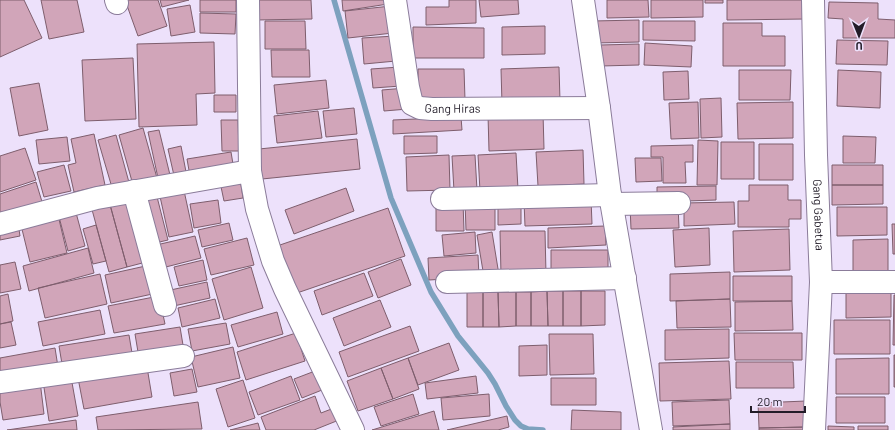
<svg xmlns="http://www.w3.org/2000/svg" width="895" height="430" viewBox="0 0 895 430" font-family="Barlow,sans-serif">
<style>
.lines{fill:none;stroke-linecap:round;stroke-linejoin:round}
.stream{stroke:#7da1be;stroke-width:5.5}
.building{fill:#d1a5b9;stroke:#7e5e6d}
.minor-casing{stroke:#8b7c9a;stroke-width:24}
.minor{stroke:#fff;stroke-width:22}
.labels{text-anchor:middle;stroke-width:3;stroke-linejoin:round;paint-order:stroke}
.street-label{font-size:12px;fill:#221c28;stroke:#ede1fb}
</style>
<rect width="100%" height="100%" fill="#ede1fb"/>
<g class="lines">
<path class="stream" d="M334,0L391,198L431,292L458,336L488,373L495,384L506,406L515,420L521,426L528,429L543,430"/>
</g>
<path class="building" d="M0,0H24L42,38L0,57Z
M41,0H77L84,32L49,39Z
M125,0H158L167,26L138,36Z
M160,0H189L162,7Z
M200,0H236V12H200Z
M255,0H311L312,19L256,20Z
M342,0H387L388,4L343,11Z
M449,0H476V23L426,25V7H449Z
M479,0H518L519,14L481,17Z
M607,0H648L649,17L607,18Z
M651,0H703V17L651,18Z
M705,0H723V3H705Z
M727,0H806V19L727,20Z
M829,2L878,3V19L895,20V38H843V19L828,18Z
M190,5L195,32L171,36L167,9Z
M391,6L393,33L348,38L345,11Z
M200,13L236,14L235,34L200,33Z
M639,20V42L594,43L593,21Z
M265,21H305L306,49H265Z
M643,21H695V41L643,40Z
M723,23H762V36H785V66H723Z
M545,26V54L502,55V27Z
M413,27L484,28V58H413Z
M395,36L396,61L364,64L362,38Z
M837,40L888,41L887,65L836,64Z
M214,42L215,93L196,94L197,125L139,127L137,44Z
M645,43L692,46L691,67L644,65Z
M639,44V65L601,66V45Z
M271,50H309L310,77H272Z
M133,58L136,119L85,121L82,60Z
M400,67L401,86L373,88L371,69Z
M559,67L560,101L502,104L501,69Z
M418,69H464L465,100L418,101Z
M739,70H791L790,100H739Z
M838,70L881,72L880,108L837,106Z
M688,71L689,99L664,100L663,72Z
M326,80L329,108L277,114L274,85Z
M39,83L48,130L19,136L10,88Z
M406,88L408,109L384,111L382,90Z
M214,95H236V112H214Z
M721,98L722,137L701,138L700,99Z
M698,102L699,138L671,139L669,103Z
M793,102V138L738,139L737,103Z
M354,108L357,134L326,137L323,111Z
M318,111L322,138L277,143L274,116Z
M543,113L544,149L489,151L488,115Z
M461,117L462,130L393,134V120Z
M221,120H238L239,151H222Z
M143,128L157,178L133,185L119,135Z
M159,130L170,175L158,178L148,132Z
M94,134L105,185L74,192L68,165L76,163L71,139Z
M116,135L130,186L113,191L98,140Z
M404,136H437V153L404,154Z
M843,136L876,137L875,163H843Z
M67,137L70,161L39,164L36,140Z
M357,139L360,169L262,179L259,149Z
M698,140L718,141L717,185H697Z
M721,142H754V179H721Z
M759,144H793V180H759Z
M693,145V162H685L686,183H663V157H651V146Z
M181,146L187,177L175,180L168,149Z
M25,148L36,180L0,192V156Z
M583,150L584,184L538,186L536,152Z
M231,152L234,170L190,176L187,159Z
M516,153L518,189L480,191L478,155Z
M449,155L450,190L407,191L406,157Z
M475,155L477,190L454,191L452,156Z
M635,158H661L662,181L636,182Z
M64,165L71,191L44,197L37,172Z
M832,165H883V185H832Z
M240,178L243,198L224,201L220,182Z
M36,182L43,205L0,220V194Z
M749,185H788V200H801V219H789V227H738V201H749Z
M832,185H883V204L832,205Z
M183,186L193,232L169,237L159,192Z
M716,186V200L657,202V187Z
M346,188L354,211L294,234L285,210Z
M155,189L168,240L151,244L138,194Z
M131,195L150,261L127,267L109,201Z
M591,199L592,224L525,226L524,201Z
M218,200L221,223L194,228L190,204Z
M109,201L127,267L109,272L91,206Z
M465,201H495V230H466Z
M498,201H521V224L498,225Z
M436,202H463L464,231H436Z
M734,202L735,224L684,226V203Z
M678,205L679,228L631,229L630,206Z
M837,207H887V235L837,236Z
M388,208L405,256L294,294L277,246Z
M75,209L85,246L68,251L58,213Z
M57,211L67,253L30,262L20,221Z
M18,223L20,236L0,240V226Z
M229,223L233,240L202,247L198,230Z
M892,224H895V254H893Z
M96,225L106,261L93,264L83,229Z
M605,226L606,245L548,248V228Z
M709,228L710,265L675,267L673,230Z
M789,229L790,270L734,272L733,231Z
M500,231H545L546,274L501,275Z
M475,232L476,253L444,256L442,235Z
M492,232L499,275L484,277L477,235Z
M195,236L201,258L158,269L152,246Z
M247,238L254,265L211,275L204,249Z
M888,239V276L853,277V240Z
M88,248L94,273L29,291L23,266Z
M551,250H608V274L551,275Z
M478,255L479,277L429,280L428,258Z
M401,259L411,285L378,298L368,272Z
M203,260L207,280L179,286L174,267Z
M15,262L21,289L0,293V265Z
M150,265L157,293L111,303L105,275Z
M251,267L263,308L224,320L212,279Z
M730,272V299L670,301V274Z
M364,273L373,296L322,315L314,291Z
M100,274L107,304L45,318L38,288Z
M733,276H792V301H733Z
M207,282L210,298L169,307L166,291Z
M846,288H891V317L846,318Z
M547,291H563V326H548Z
M547,291L548,326H531V292Z
M563,291H581V326H563Z
M581,291H605V325L581,326Z
M467,292H483V327H467Z
M483,292H498L499,327H483Z
M498,292H516V326L499,327Z
M516,292H531V326H516Z
M8,294L13,321L0,324V296Z
M894,295H895V345H893Z
M159,296L165,324L114,333L108,306Z
M215,299L220,318L182,327L178,308Z
M730,299L731,327L677,328L676,301Z
M380,300L391,327L344,346L333,318Z
M792,301L793,330L735,331V302Z
M100,310L105,334L43,346L38,322Z
M277,312L283,334L238,347L231,325Z
M834,320H890V354H834Z
M11,322L16,345L0,348V324Z
M226,323L230,344L192,351L188,329Z
M410,326L419,351L348,377L339,352Z
M180,327L184,351L139,358L135,334Z
M729,329V358L665,360V330Z
M296,333L305,361L246,380L237,352Z
M734,333H802V360H735Z
M549,334H593L594,374L550,375Z
M129,335L133,359L63,370L59,346Z
M449,343L459,370L418,385L408,358Z
M547,345V375L519,376V346Z
M233,347L240,378L198,387L191,357Z
M55,348L58,367L0,377V358Z
M894,355H895V387H894Z
M408,358L419,389L393,399L381,368Z
M889,358V394H836V359Z
M729,361L731,399L660,401L659,363Z
M736,362H793L794,388H736Z
M147,367L152,397L84,409L78,378Z
M381,368L393,399L358,411L347,381Z
M192,369L197,392L174,396L170,373Z
M315,371L322,390L302,398L294,379Z
M291,376L300,400L258,415L249,392Z
M476,376L478,393L427,399L425,383Z
M71,377L78,416L49,421L43,381Z
M551,378H596V405H551Z
M243,380L255,418L228,427L216,389Z
M40,381L44,414L3,420L0,402V386Z
M413,394L419,414L381,426L374,407Z
M489,394L490,416L443,420L441,398Z
M315,396L321,413L334,408L339,420L314,430H266L261,417Z
M836,397H885V423H836Z
M729,400L730,424L673,426L672,402Z
M806,401L807,427L759,428L758,403Z
M198,402L202,429L98,430L96,417Z
M572,410L621,412V430H571Z
M434,411L439,430H372Z
M507,416L509,427L498,430H447Z
M76,420L77,430H7Z
M258,423L260,430H230Z
M730,424V430H673V427Z
M828,426L854,427V430H828Z
M858,426H888V430H858Z
M807,427V430H759V428Z"/>
<g class="lines">
<g class="minor-casing">
<g id="minor">
<path d="M116,0L117,3"/>
<path d="M248,0L250,171L257,209L273,261L285,289L353,430"/>
<path id="s1" d="M395,0L408,87L412,104L420,108L432,109L599,108"/>
<path d="M583,0L599,108L610,195L651,430"/>
<path id="s2" d="M813,0L816,155L821,282L814,430"/>
<path d="M134,191L165,305"/>
<path d="M442,199L610,195"/>
<path d="M612,204L679,203"/>
<path d="M0,224L97,198L250,171"/>
<path d="M447,282L625,278"/>
<path d="M821,282H895"/>
<path d="M0,382L183,356"/>
</g>
</g>
<use href="#minor" class="minor"/>
</g>
<g class="labels">
<g class="street-label">
<text dy="4" stroke="none"><textPath href="#s1" startOffset="147">Gang Hiras</textPath></text>
<text dy="4" stroke="none"><textPath href="#s2" startOffset="215">Gang Gabetua</textPath></text>
</g>
</g>
<g transform="translate(859 36) rotate(179)" stroke="#ede1fb" stroke-width="3" paint-order="stroke">
<path d="M0-3L7 15L0 10L-7 15Z" fill="#221c28"/>
<text y="-6" font-size="11" font-weight="bold" text-anchor="middle" fill="#221c28">U</text>
</g>
<path d="M751 406v6h54v-6" fill="none" stroke="#221c28" stroke-width="2"/>
<text x="757" y="406" font-size="12" fill="#221c28" stroke="#ede1fb" stroke-width="3" paint-order="stroke">20 m</text>
</svg>
